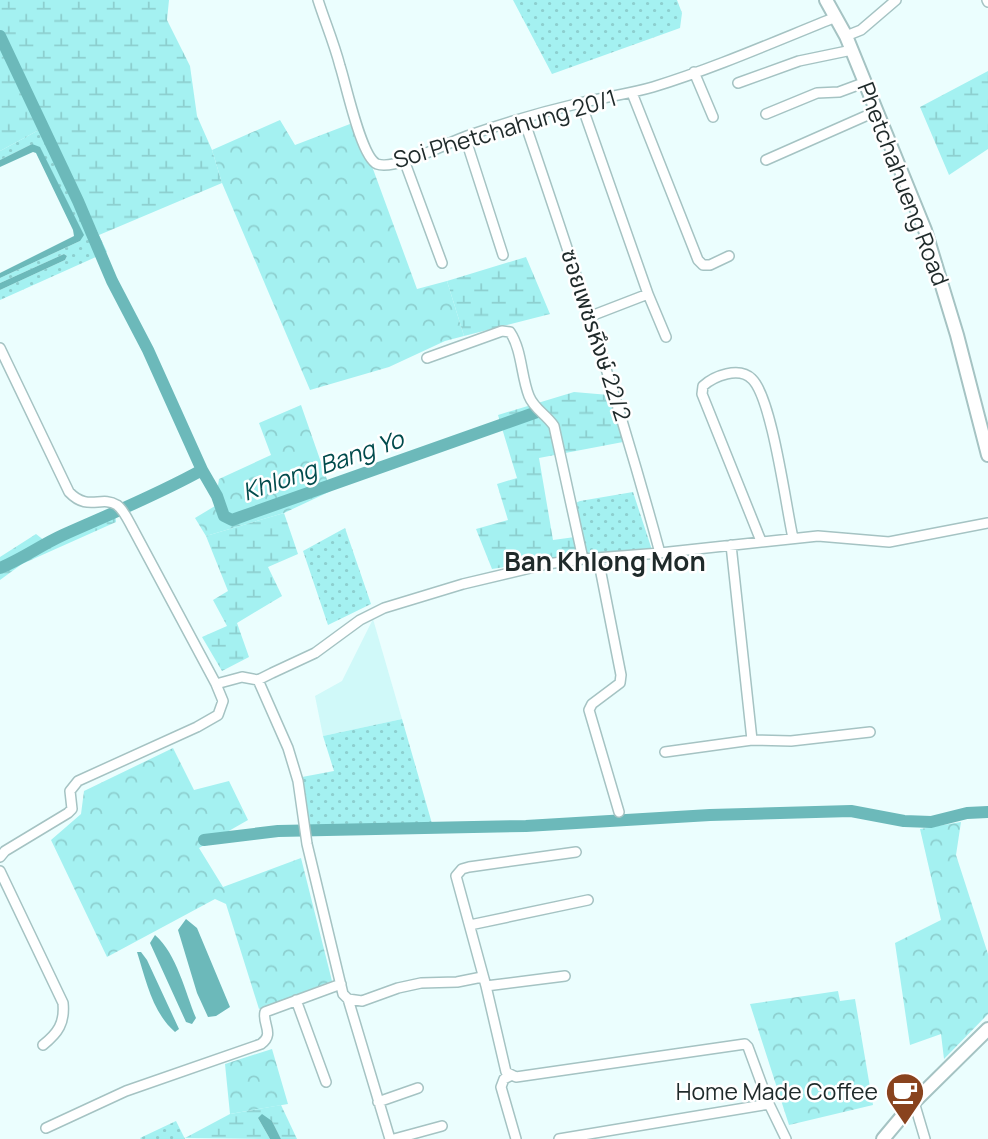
<svg xmlns="http://www.w3.org/2000/svg" width="988" height="1139" viewBox="0 0 988 1139" font-family="Manrope,'Noto Sans Thai',sans-serif">
<style>
.built{fill:#d0f9f9}
.grass{fill:url(#grass-dots)}
.forest{fill:url(#forest-crowns)}
.wetland{fill:url(#wetland-marsh)}
.water{fill:#6cb9ba}
.lines{fill:none;stroke-linecap:round;stroke-linejoin:round}
.canal{stroke:#6cb9ba;stroke-width:12}
.minor-casing{stroke:#a5c3c3;stroke-width:12}
.secondary-casing{stroke:#a5c3c3;stroke-width:16}
.minor{stroke:#fff;stroke-width:9}
.secondary{stroke:#fff;stroke-width:12}
.labels{text-anchor:middle;stroke-width:5;stroke-linejoin:round;paint-order:stroke}
.street-label{font-size:23px;fill:#1f2a2a;stroke:#fff}
.poi-label{font-size:23px;fill:#1f2a2a;stroke:#fff;text-anchor:end}
.water-label{font-size:24px;font-style:italic;fill:#004b4c;stroke:#fff}
.quarter-label{font-size:26px;font-weight:bold;fill:#1f2a2a;stroke:#fff}
</style>
<defs>
<pattern id="grass-dots" width="8" height="8" patternUnits="userSpaceOnUse" patternTransform="scale(1.75)"><rect width="8" height="8" fill="#a4f1f1"/><path d="M2 2h.1M6 6h.1" fill="none" stroke="#8dcfcf" stroke-width="1.8" stroke-linecap="round"/></pattern>
<pattern id="forest-crowns" width="20" height="18" patternUnits="userSpaceOnUse" patternTransform="scale(1.75)"><rect width="20" height="18" fill="#a4f1f1"/><path d="M2 6a3 3 0 1 1 6 0M12 15a3 3 0 1 1 6 0" fill="none" stroke="#8dcfcf"/></pattern>
<pattern id="wetland-marsh" width="20" height="14" patternUnits="userSpaceOnUse" patternTransform="scale(1.75)"><rect width="20" height="14" fill="#a4f1f1"/><path d="M1 5h8M5 5V1M11 12h8M15 12V8" fill="none" stroke="#8dcfcf"/></pattern>
</defs>
<rect width="100%" height="100%" fill="#ebfefe"/>
<path class="built" d="M373,619L402,719L323,736L315,696L342,681Z"/>
<path class="grass" d="M513,0H677L682,13L680,28L552,74Z
M45,122L107,252L0,300V290L65,260L67,256L64,254L0,283V278L80,241L32,144L0,160V151L37,131Z
M633,492L652,550L580,555L569,506L580,501Z
M345,528L371,604L328,625L303,551Z
M402,719L433,827L429,831L310,833L302,777L334,771L323,736Z
M176,1121L185,1139H141L140,1138Z"/>
<path class="forest" d="M280,120L295,145L350,124L373,169L417,289L447,281L464,336L445,341L389,367L310,390L222,183L212,150Z
M301,405L331,491L284,513L206,536L195,518L215,506L219,479L271,455L259,423Z
M173,748L194,790L229,781L248,820L199,848L223,887L301,858L332,981L259,1009L226,904L215,899L107,957L51,840L81,814L84,791Z
M961,822L956,855L988,954V1014L944,1059L941,1034L910,1045L895,943L941,920L920,829Z
M838,991L840,1001L855,999L873,1105L789,1125L750,1004Z
M272,1049L288,1104L230,1114L225,1064Z"/>
<path class="wetland" d="M0,0H169L167,20L190,66L197,116L212,150L222,183L99,235L46,122L37,131L0,151Z
M988,71V149L949,175L920,107Z
M526,257L550,314L464,336L447,281Z
M574,392L609,395L623,442L539,458L553,540L575,537L580,555L492,569L476,529L508,520L497,484L517,478L498,415Z
M115,509L116,522L22,564L0,580V557L36,534L45,541Z
M284,513L298,554L268,567L282,596L237,623L249,657L222,671L202,637L227,626L213,600L228,591L206,536Z
M281,1105L297,1139H281L272,1121L258,1118L270,1139L185,1138L230,1114Z"/>
<path class="water" d="M32,144L40,147L84,235L80,241L0,278V273L74,236L73,230L36,153L33,152L0,167V160Z
M64,254L67,256L65,260L0,290V283Z
M186,919L197,928L230,1007L216,1016L208,1017L197,993L178,930Z
M155,935C177,954 185,992 196,1018L192,1024L186,1022L150,943Z
M137,952H141L147,960L179,1029L175,1032C152,1012 146,980 137,952Z
M262,1114L272,1121L281,1139H270L258,1118Z"/>
<g class="lines">
<path class="canal" d="M0,36L78,201L112,281L148,350L202,470L217,496L224,516L232,520L537,412
M0,568C22,559 41,545 63,535C110,514 157,495 202,470
M204,840L278,831L526,826L710,815L851,811L904,821L931,822L967,813L988,812"/>
<g class="minor-casing">
<path id="minor" d="M318,0C325,22 334,43 340,66C346,84 361,157 377,164C395,171 449,142 467,136C504,123 542,112 580,103C604,97 629,94 653,87C715,68 776,41 836,17
M987,0L988,2
M846,36L861,30L896,0
M694,72L713,117
M738,83L799,61L852,50
M632,93L698,260L703,265H710L729,256
M581,103L648,294L591,316
M766,114L817,93L839,92L866,82
M524,120C573,264 620,405 660,553
M465,137L503,255
M404,160L442,263
M766,160L877,111
M648,294L666,337
M0,348L69,492C88,512 101,495 117,505C124,510 129,522 133,529L216,684L242,677L258,680L272,673L315,653L360,620L384,608L463,584L547,564L583,559L660,553L818,536L889,542L988,523
M427,358L502,331L510,332C522,350 521,376 529,396C534,409 546,414 554,426L583,559
M761,541L702,394L703,386C714,376 739,366 752,379C772,398 786,507 793,538
M731,545L752,740
M598,558L621,675L620,683L592,704L589,710L619,812
M258,680L288,748L298,781L307,844L343,994L348,999L362,1001L398,988L421,983L457,982L482,977
M665,752L752,740L791,741L870,732
M576,852L469,867L462,869L456,876L486,986L506,1072L516,1077L745,1044L748,1047L769,1104L786,1139
M0,857L5,851L68,813L72,809L70,791L78,781L197,727L218,715L223,701L216,684
M0,871L63,1003C65,1023 58,1033 43,1045
M470,925L588,900
M486,986L565,976
M348,999L390,1139
M296,1000L326,1082
M510,1076L504,1079L501,1087L516,1139
M378,1102L418,1088
M914,1102L925,1139
M46,1128L126,1091L261,1044C275,1034 262,1024 265,1012L341,984
M394,1139L442,1126
M559,1139L769,1104"/>
</g>
<g class="secondary-casing">
<path id="secondary" d="M826,0L846,36L925,230L957,335L988,455
M883,1139L914,1102L988,1029"/>
</g>
<use href="#minor" class="minor"/>
<use href="#secondary" class="secondary"/>
</g>
<defs>
<g id="cafe-pin" transform="scale(2.0125)"><path d="M0 17L-7.5 6A9.5 9.5 0 1 1 7.5 6Z" fill="#89431e" stroke="#fff"/><path d="M-5.5-4.5H6V0H3Q3 3.5 0 3.5H-2.5Q-5.5 3.5-5.5 0ZM3-3.2v2h1.7v-2ZM-6 4.5H4V6H-6Z" fill="#fff"/></g>
</defs>
<g fill-rule="evenodd">
<use href="#cafe-pin" x="905" y="1092"/>
</g>
<g class="labels">
<g class="street-label">
<text transform="translate(505 129) rotate(-16)" y="8">Soi Phetchahung 20/1</text>
<text transform="translate(903 184) rotate(69)" y="8">Phetchahueng Road</text>
<text transform="translate(596 335) rotate(72)" y="8">ซอยเพชรหึงษ์ 22/2</text>
</g>
<g class="poi-label">
<text x="878" y="1100">Home Made Coffee</text>
</g>
<g class="water-label">
<text transform="translate(323 466) rotate(-19)" y="8">Khlong Bang Yo</text>
</g>
<g class="quarter-label">
<text x="605" y="571">Ban Khlong Mon</text>
</g>
</g>
</svg>
